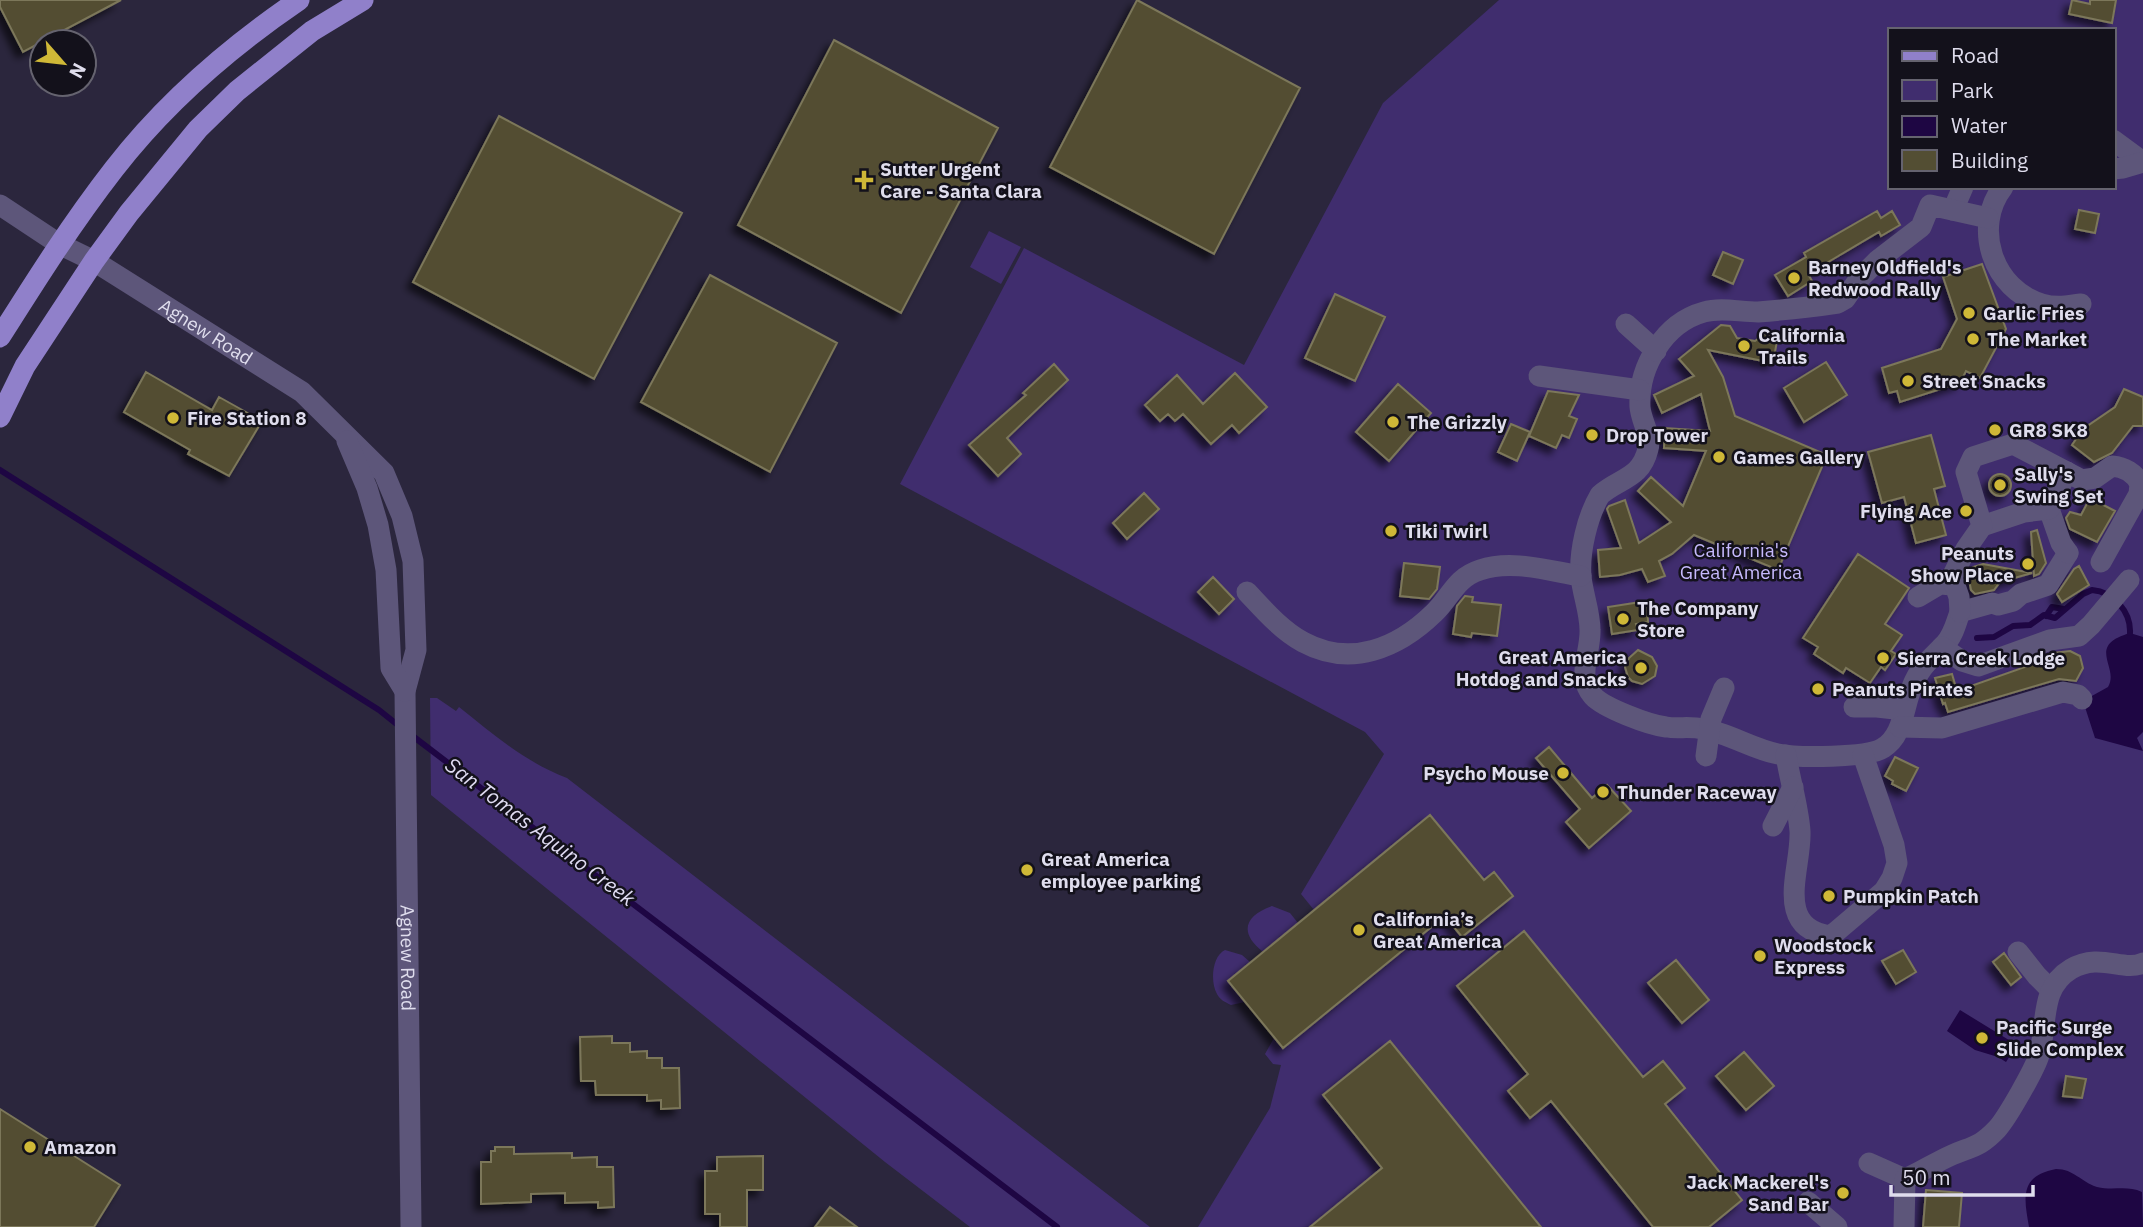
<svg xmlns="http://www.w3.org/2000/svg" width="2143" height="1227" viewBox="0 0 2143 1227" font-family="'IBM Plex Sans',sans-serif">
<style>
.green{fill:#402d6e;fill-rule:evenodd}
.water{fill:#1e0643}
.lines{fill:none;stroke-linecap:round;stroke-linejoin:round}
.stream{stroke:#1e0643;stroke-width:6}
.building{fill:#534e33;stroke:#7c775a;stroke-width:2;filter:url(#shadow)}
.minor{stroke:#5d567a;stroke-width:21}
.major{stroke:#9080ca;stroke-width:21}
.poi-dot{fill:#cfb837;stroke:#13111b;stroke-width:2.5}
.labels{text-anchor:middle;stroke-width:5;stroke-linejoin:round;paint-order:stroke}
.poi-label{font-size:19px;font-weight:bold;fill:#dfdded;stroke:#13111b;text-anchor:start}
.street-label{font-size:19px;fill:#dfdded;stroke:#13111b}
.park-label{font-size:19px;fill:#c6b9fd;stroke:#13111b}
.water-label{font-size:21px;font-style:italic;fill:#e0dcf3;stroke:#13111b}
</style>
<defs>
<filter id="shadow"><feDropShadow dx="-6" dy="6" stdDeviation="3.5" flood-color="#0009"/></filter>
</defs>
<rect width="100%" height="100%" fill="#2b263d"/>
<path class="green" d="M1499,0H2143V1227H1198L1270,1108L1281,1065L1273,1064L1265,1054L1274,1038L1245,1002L1231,1005C1225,1002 1220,1000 1217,994C1210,982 1212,956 1225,950L1242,955L1250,962L1263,952C1239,933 1244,916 1272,906L1290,913L1298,923L1314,910L1301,894L1384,754L1365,732L900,484L1024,248L1244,365L1383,103ZM1889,30H2113V187H1889Z
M989,231L1021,247L1001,284L970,267Z
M430,698H437L456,711L459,707C494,735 525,762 567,778L1150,1227H970L885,1162L431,795Z"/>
<path class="water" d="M2130,633L2143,637V732L2137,738L2143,751L2095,738L2084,704L2090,697L2108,687C2120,667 2085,646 2130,633Z
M1960,1010L2017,1045L2006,1062L1998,1057L1975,1050L1947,1031Z
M2056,1169C2074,1169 2081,1182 2097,1187C2113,1191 2127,1185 2142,1192L2143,1227H2029C2024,1198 2019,1176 2056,1169Z"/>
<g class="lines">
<path class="stream" d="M0,470L379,710L399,726
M2046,616L2052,607L2064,609
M1977,638L1994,637L2013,626L2030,625L2044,615L2055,618L2083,594L2092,590C2114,592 2131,612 2130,633
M410,734L1057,1227"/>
</g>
<path class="building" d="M0,0H121L23,52L0,7Z
M1137,0L1300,88L1214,254L1050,167Z
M2072,0L2090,4V0H2116L2112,23L2069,14Z
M834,40L998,128L901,313L738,225Z
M499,116L682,213L594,379L413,282Z
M2079,210L2099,214L2095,233L2075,229Z
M1877,211L1881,218L1892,211L1900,225L1881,236L1879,232L1808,274L1812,281L1788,296L1775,275L1806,257L1804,253Z
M1723,252L1743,260L1733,284L1713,275Z
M1982,264L2006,329L1980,378L1966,371L1960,383L1900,402L1897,391L1889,393L1882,368L1941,349L1957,319L1943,277Z
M710,275L837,343L770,472L641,402Z
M1335,294L1385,317L1355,381L1305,358Z
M1721,325L1730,326L1737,338L1755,341L1765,334L1773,335L1777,341L1773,363L1708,350L1723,377L1735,416L1827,455L1778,570L1694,535L1672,554L1659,561L1665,576L1648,582L1642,569L1620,575L1600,577L1598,550L1621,548L1607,509L1609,506L1625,500L1639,543L1671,522L1638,491L1651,477L1683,506L1706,451L1664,448L1665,428L1710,431L1701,394L1662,413L1654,395L1694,376L1679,359Z
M1826,362L1847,395L1804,422L1784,388Z
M1054,364L1068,380L1007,438L1021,454L998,476L969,445L1026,395L1023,393Z
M146,372L212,410L219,397L262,421L229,476L188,454L190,450L124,412Z
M1235,373L1267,407L1239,433L1232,425L1211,444L1183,414L1175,421L1168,414L1160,421L1145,405L1177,375L1203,404Z
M1398,384L1431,413L1389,461L1356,432Z
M2124,389L2143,397V426H2133L2112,453L2094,462L2072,445L2083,429L2115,407Z
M1548,391L1579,395L1569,416L1577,419L1569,438L1562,435L1556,448L1529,436Z
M1511,424L1530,432L1517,461L1498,452Z
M1931,435L1945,486L1934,489L1946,535L1916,543L1904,497L1882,503L1868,452Z
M1989 485a11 11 0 1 1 22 0a11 11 0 1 1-22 0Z
M1144,493L1159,509L1127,539L1113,523Z
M2090,498L2115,511L2097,542L2070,529L2066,518L2070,512L2081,515Z
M2037,530L2046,563L2039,574L2034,576L2031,532Z
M1858,554L1909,588L1885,624L1902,635L1891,651L1896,654L1885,670L1881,667L1870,683L1846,668L1843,673L1814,654L1818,647L1803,638Z
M1404,563L1440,567L1437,589L1429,599L1400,596Z
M1983,564L2032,573L2000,582L1994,590L1975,594L1971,590L1968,575L1973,567Z
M2079,566L2089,585L2062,602L2057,594L2074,569Z
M1213,577L1234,599L1219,614L1198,592Z
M1465,596L1473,597L1472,602L1501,605L1497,636L1472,633L1471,637L1453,634L1457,606Z
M1647,601L1648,622L1636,624L1638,630L1612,634L1608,607Z
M1638,650L1652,657L1657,666L1655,676L1642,684L1632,681L1628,677L1625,667L1629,658Z
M2070,651L2080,656L2083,668L2076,681L2059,679L1948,712L1945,703L1943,704L1935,678L1952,674L1957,691L2028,666L2027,663L2037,659L2053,653Z
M1549,747L1592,798L1607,785L1631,811L1589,848L1566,822L1580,809L1536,758Z
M1895,757L1918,768L1906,791L1892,784L1893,781L1885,776Z
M1430,815L1484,880L1494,872L1513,896L1462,937L1445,916L1283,1048L1228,981Z
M1524,931L1643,1077L1663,1061L1685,1088L1665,1104L1742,1200L1709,1227H1653L1551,1101L1530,1118L1508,1091L1528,1074L1457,986Z
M1903,950L1916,972L1896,984L1882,961Z
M2004,953L2021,977L2011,985L1993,962Z
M1676,960L1709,1000L1682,1023L1648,983Z
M612,1036V1043H630V1052L647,1051V1058H662V1068H679L680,1108L661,1109V1100L647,1101V1095H596L595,1081H581L580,1037Z
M1390,1041L1541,1227H1310L1382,1168L1323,1095Z
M1744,1052L1774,1086L1746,1110L1716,1076Z
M2066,1076L2086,1079L2082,1098L2063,1096Z
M0,1109L120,1185L94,1227H0Z
M495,1147H514V1154L572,1153V1158L597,1157V1167H613L614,1207L598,1208V1202L565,1203V1193L531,1194V1202L481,1204V1162H491V1151H495Z
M763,1156V1190H747V1227H720V1214H705V1171H717V1157Z
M1926,1190L1962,1193L1959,1227H1923Z
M830,1207L857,1227H815Z"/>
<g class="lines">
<g class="minor">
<path d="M2113,140L2143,162"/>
<path d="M2113,169L2123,168L2143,162"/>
<path d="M2003,187C1972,227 1993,290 2042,304C2055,308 2068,306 2081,304"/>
<path id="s1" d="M0,205L59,244L94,261L302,392L384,473L402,516L413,561L416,650L405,691L411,1227"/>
<path d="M1953,210L1963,187"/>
<path d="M1988,218L1930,205L1921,227L1878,260L1859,279L1845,299L1838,303C1812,307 1784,310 1758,312C1740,312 1721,307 1704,312C1664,323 1638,367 1640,407C1641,421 1652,436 1648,449C1641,479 1619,478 1600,495C1587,517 1579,552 1581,577C1583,595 1590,612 1590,630C1591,652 1576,677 1593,696C1604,708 1649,725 1666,727C1678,729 1690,726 1703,729C1729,733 1752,749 1778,754C1797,758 1868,758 1883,748C1904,735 1903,707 1912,687C1921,665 1929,661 1944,645C1953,637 1956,623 1960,612L1992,603L1998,605L2013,601L2021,594L2048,585L2068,553"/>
<path d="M1626,324L1656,351"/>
<path d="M1539,376L1640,390"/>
<path d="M347,441L367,488L378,525L386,570L391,668L405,691"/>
<path d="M2049,509L2061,543L2068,553"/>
<path d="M1982,526L2024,512L2049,509L2067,472"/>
<path d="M1247,592C1264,610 1281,630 1303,642C1351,668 1398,648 1434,613C1451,597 1455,578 1480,570C1512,559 1549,571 1581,576"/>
<path d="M1918,597L1940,584L1953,585"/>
<path d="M1960,612L1959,597L1952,577L1966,549L1982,526L1966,472L1973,457L2013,444L2082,480L2095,478L2112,466C2124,467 2135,473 2140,484L2139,494L2101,562"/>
<path d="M1942,647L1962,661L1978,666L2050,640L2079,636L2091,625L2129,580"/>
<path d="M1854,707H1877L1904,710"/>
<path d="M1900,727L1942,728L2063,692L2078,695L2082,699"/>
<path d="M1786,755C1790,781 1798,805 1800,831C1802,868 1772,928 1831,936L1884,891L1892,878L1897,863L1894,845L1863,755"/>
<path d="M1706,756L1711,719L1724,688"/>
<path d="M1773,826L1793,787"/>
<path d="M2018,952L2037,976L2050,989"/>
<path d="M1869,1163L1905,1179C1921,1172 1936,1162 1952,1155C1973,1146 1980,1147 1997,1129C2007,1118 2035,1069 2039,1055C2048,1024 2039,988 2071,969C2100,952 2123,972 2143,963"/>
<path d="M1808,1202L1837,1227"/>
<path d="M1904,1227L1905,1179"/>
</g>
<path class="major" d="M0,337C36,280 72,223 114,169C165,103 230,47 299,0
M0,417L25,366L94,261L129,213L198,129L237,91L312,31L363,0"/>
</g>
<g class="poi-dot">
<path d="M860.5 169.5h7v7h7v7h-7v7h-7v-7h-7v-7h7z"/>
<circle cx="1794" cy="278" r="7"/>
<circle cx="1969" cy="313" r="7"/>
<circle cx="1973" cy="339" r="7"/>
<circle cx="1744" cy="346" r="7"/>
<circle cx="1908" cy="381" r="7"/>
<circle cx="173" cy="418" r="7"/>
<circle cx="1393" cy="422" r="7"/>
<circle cx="1995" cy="430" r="7"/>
<circle cx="1592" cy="435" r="7"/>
<circle cx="1719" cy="457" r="7"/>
<circle cx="2000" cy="485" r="7"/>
<circle cx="1966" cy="511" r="7"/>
<circle cx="1391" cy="531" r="7"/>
<circle cx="2028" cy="564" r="7"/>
<circle cx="1623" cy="619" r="7"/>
<circle cx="1883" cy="658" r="7"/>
<circle cx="1641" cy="668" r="7"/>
<circle cx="1818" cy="689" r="7"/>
<circle cx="1563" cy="773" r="7"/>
<circle cx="1603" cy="792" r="7"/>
<circle cx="1027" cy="870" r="7"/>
<circle cx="1829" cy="896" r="7"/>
<circle cx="1359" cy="930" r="7"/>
<circle cx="1760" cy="956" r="7"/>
<circle cx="1982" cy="1038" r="7"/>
<circle cx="30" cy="1147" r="7"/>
<circle cx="1843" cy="1193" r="7"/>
</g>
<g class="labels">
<g class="poi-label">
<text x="880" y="176">Sutter Urgent<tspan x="880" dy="22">Care - Santa Clara</tspan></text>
<text x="1808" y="274">Barney Oldfield's<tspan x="1808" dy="22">Redwood Rally</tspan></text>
<text x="1983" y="320">Garlic Fries</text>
<text x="1758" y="342">California<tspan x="1758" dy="22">Trails</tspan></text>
<text x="1987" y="346">The Market</text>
<text x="1922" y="388">Street Snacks</text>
<text x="187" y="425">Fire Station 8</text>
<text x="1407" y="429">The Grizzly</text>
<text x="2009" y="437">GR8 SK8</text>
<text x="1606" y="442">Drop Tower</text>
<text x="1733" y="464">Games Gallery</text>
<text x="2014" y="481">Sally's<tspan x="2014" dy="22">Swing Set</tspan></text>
<text x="1952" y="518" text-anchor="end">Flying Ace</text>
<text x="1405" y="538">Tiki Twirl</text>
<text x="2014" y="560" text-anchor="end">Peanuts<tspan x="2014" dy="22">Show Place</tspan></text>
<text x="1637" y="615">The Company<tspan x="1637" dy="22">Store</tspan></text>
<text x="1627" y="664" text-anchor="end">Great America<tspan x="1627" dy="22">Hotdog and Snacks</tspan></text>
<text x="1897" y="665">Sierra Creek Lodge</text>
<text x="1832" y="696">Peanuts Pirates</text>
<text x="1549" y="780" text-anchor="end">Psycho Mouse</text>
<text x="1617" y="799">Thunder Raceway</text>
<text x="1041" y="866">Great America<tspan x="1041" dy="22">employee parking</tspan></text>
<text x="1843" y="903">Pumpkin Patch</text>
<text x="1373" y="926">California’s<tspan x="1373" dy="22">Great America</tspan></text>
<text x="1774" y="952">Woodstock<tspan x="1774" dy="22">Express</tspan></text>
<text x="1996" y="1034">Pacific Surge<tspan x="1996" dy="22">Slide Complex</tspan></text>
<text x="44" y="1154">Amazon</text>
<text x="1829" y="1189" text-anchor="end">Jack Mackerel's<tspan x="1829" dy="22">Sand Bar</tspan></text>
</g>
<g class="street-label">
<text dy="7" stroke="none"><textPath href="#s1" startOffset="242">Agnew Road</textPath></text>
<text dy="7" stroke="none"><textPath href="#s1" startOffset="962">Agnew Road</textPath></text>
</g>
<g class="park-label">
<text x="1741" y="557">California's<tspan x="1741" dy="22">Great America</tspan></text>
</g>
<g class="water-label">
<text transform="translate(540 832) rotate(37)" y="7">San Tomas Aquino Creek</text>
</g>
</g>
<rect x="1888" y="28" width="228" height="161" fill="#13111b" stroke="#65636f" stroke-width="2"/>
<rect x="1902" y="51" width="35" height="10" fill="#9080ca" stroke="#65636f" stroke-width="2"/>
<text x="1951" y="63" font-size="21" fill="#dfdded">Road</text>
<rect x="1902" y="80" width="35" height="21" fill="#402d6e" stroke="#65636f" stroke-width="2"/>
<text x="1951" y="98" font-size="21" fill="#dfdded">Park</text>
<rect x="1902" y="116" width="35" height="21" fill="#1e0643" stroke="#65636f" stroke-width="2"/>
<text x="1951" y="133" font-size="21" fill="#dfdded">Water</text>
<rect x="1902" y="150" width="35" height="21" fill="#534e33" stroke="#65636f" stroke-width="2"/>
<text x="1951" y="168" font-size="21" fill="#dfdded">Building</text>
<g transform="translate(63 63) rotate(118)"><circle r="33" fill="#13111b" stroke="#65636f" stroke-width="2"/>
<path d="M0-5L12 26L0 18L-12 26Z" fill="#cfb837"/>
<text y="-10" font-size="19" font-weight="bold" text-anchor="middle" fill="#dfdded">N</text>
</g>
<path d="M1891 1185v10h142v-10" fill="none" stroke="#dfdded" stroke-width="3.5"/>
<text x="1902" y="1185" font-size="21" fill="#dfdded" stroke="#13111b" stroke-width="5" paint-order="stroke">50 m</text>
</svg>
